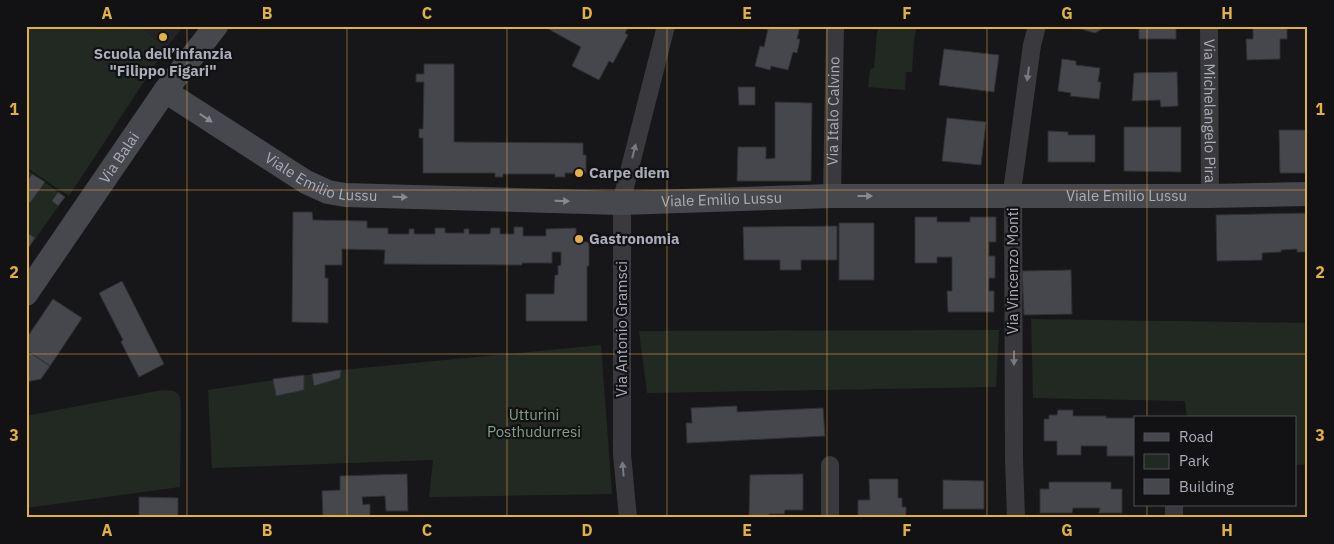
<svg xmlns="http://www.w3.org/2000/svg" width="1334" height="544" viewBox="0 0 1334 544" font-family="'IBM Plex Sans',sans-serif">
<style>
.built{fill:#232326}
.green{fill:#222923}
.building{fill:#46474c;stroke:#313135}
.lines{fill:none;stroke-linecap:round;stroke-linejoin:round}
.street{stroke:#39393e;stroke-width:18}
.secondary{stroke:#47484e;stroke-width:24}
.oneway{fill:#787981}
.oneway2{fill:#888a93}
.grid{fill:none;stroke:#e3b046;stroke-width:1;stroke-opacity:0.55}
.poi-dot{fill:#e3b046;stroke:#121214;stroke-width:2}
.labels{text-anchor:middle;stroke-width:4.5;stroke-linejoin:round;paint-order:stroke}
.poi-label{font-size:15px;font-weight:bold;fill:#abaeb8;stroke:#121214;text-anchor:start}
.street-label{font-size:15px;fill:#abaeb8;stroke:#121214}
.park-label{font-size:15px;fill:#83a186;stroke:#121214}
.neatline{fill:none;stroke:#e3b046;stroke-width:2}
.grid-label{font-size:16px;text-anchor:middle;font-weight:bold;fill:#e3b046}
</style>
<rect width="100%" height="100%" fill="#171719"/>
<path class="built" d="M139,26H184L166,48Z"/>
<path class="green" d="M26,26H139L166,48L69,196L26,167Z
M879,26H917L914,40L912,72H906L905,90L868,87L870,69L874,68L877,33Z
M26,169L65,197L26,252Z
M1031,319L1308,323V464L1295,465V418H1187L1185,401L1033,398Z
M999,330L996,387L647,393L639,331Z
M601,345L612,494L429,497L433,460L212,468L208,390L341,370Z
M162,390L174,391L180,396L181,412L180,487L26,508V416Z"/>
<path class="building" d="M543,26H629L625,33L628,35L613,63L609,61L599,80L572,66L581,47Z
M766,26H800L797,39H800L797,53L793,52L788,70L771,66L770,70L755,66L760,46L764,47L768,29H765Z
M1070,26H1107L1095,33Z
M1136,26H1176V39H1139V28H1136Z
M1253,26H1287V39H1280V59L1247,60L1246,39H1253Z
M944,49L999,55L994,92L939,85Z
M1062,59L1076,61V65L1100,68L1098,82H1101L1099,99L1070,96L1071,93L1058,91Z
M424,64H454V142L583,143V155H586V173H565V177H555V174H503V177H495V173H423V138H419V129H423L424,82H416V74H424Z
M1177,72L1178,106L1161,107L1160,100L1132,101L1134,73Z
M738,87H755V105H739Z
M775,102L812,103L811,181H737L738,147H766V159L775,158Z
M947,118L986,122L981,165L942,161Z
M1124,127H1181V172L1124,171Z
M1279,130H1308V173H1280Z
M1048,131L1068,132V135H1095V162H1048Z
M32,174L45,182L30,203L26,200V183Z
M58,192L65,197L58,206L52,201Z
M293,212H312L313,220L367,221V228H388V234H409V229H414V234H435V228H445V233H464V229H469V234H490L491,228H500V234H514V227H523V236H546V229L576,228V242H589V266H587V321H526V294H554L555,275H558V266L561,265V252H552V263H522V265L384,264L385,250L342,249V265H325V278H328V323L292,322Z
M1308,213V252H1297V249L1281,250V252L1262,253V260L1217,261L1216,215Z
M915,217H937V222H970V217H996V242H989V256H995V278H989V291H994V312H948L947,291H952V257H937V263H915Z
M839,223H874V280H839Z
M837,226V260H801V270H780V260H744L743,227Z
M29,234L35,238L27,250L26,249V238Z
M1071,270L1072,314L1024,315L1022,271Z
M122,281L164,364L139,377L121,342L123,340L99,293Z
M53,299L82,318L50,366L26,350V339Z
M28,351L50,366L41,379L26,382V355Z
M341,370L340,378L314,386L312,374Z
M304,375V390L276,396L273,379Z
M737,406V412L823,408L825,436L687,443L686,423H692L691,408Z
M1058,410H1073V416H1106V418H1135V456H1107V446H1081V455H1057V441H1044V419H1049V415H1057Z
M407,474L408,511H386L385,496L362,497L363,505L370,504V518H323L322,491L340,490V476Z
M803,474V510H785L784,514H769V516H749L750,475Z
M869,479H898V498H902V507H906V518H858V500H870Z
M943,480L984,481V509H943Z
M1049,482H1111V489H1122V513H1099L1100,508H1073L1072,513H1040V489H1049Z
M139,497L178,498V518H139Z"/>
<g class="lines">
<g class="street">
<path id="s1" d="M1209,26L1210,196"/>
<path id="s2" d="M832,196L835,26"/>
<path d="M830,465V518"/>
<path d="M1174,505V518"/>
<path d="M628,518L622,454V217L621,203L666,26"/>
<path d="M1016,518L1014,459L1013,184L1032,45L1037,26"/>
</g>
<g class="secondary">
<path id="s3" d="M165,91L306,182L328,192L345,195L621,203L832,196H1210L1308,194"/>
<path id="s4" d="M26,294L165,91L216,26"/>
</g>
</g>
<defs><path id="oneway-solid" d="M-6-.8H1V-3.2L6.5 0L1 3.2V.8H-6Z" transform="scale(1.25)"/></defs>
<g class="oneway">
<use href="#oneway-solid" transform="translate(1028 74) rotate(98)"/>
<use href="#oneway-solid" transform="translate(634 151) rotate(-76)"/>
<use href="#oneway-solid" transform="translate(1014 358) rotate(90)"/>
<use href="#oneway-solid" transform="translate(623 469) rotate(-95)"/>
</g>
<g class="oneway2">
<use href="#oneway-solid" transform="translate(206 118) rotate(33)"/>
<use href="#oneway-solid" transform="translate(865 196)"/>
<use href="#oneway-solid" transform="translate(400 197) rotate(2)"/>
<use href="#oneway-solid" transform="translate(562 201) rotate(2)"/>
</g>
<path class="grid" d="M187,26V518M347,26V518M507,26V518M667,26V518M827,26V518M987,26V518M1147,26V418M26,190H1308M26,354H1308M1147,505V518"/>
<g class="poi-dot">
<circle cx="163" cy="37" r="5"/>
<circle cx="579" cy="173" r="5"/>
<circle cx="579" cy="239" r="5"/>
</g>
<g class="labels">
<g class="poi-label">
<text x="163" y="59" text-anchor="middle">Scuola dell’infanzia<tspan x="163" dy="17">"Filippo Figari"</tspan></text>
<text x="589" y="178">Carpe diem</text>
<text x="589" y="244">Gastronomia</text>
</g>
<g class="street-label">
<text dy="5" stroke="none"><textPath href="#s2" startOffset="85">Via Italo Calvino</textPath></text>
<text dy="5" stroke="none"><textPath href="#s1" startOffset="85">Via Michelangelo Pira</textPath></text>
<text dy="5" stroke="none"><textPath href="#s4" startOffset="165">Via Balai</textPath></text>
<text dy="5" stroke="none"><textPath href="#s3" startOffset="181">Viale Emilio Lussu</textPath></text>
<text dy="5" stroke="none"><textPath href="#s3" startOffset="991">Viale Emilio Lussu</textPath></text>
<text dy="5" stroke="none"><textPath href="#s3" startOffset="586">Viale Emilio Lussu</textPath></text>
<text transform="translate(1013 271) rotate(-90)" y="5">Via Vincenzo Monti</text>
<text transform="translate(622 329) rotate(-90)" y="5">Via Antonio Gramsci</text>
</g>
<g class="park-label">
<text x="534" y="420">Utturini<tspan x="534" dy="17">Posthudurresi</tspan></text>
</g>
</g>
<rect width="1334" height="544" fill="none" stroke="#121214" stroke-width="55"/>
<rect x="1134" y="416" width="162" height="90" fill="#121214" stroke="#4f5056"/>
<rect x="1144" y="433" width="25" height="8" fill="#47484e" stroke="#4f5056"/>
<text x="1179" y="442" font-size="15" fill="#abaeb8">Road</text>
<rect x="1144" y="454" width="25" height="15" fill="#222923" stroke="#4f5056"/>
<text x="1179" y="466" font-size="15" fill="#abaeb8">Park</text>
<rect x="1144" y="479" width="25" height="15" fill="#46474c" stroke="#4f5056"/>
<text x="1179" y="492" font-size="15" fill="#abaeb8">Building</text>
<rect x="28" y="28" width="1278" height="488" class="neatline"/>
<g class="grid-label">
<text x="107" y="19">A</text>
<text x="267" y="19">B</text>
<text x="427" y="19">C</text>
<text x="587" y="19">D</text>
<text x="747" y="19">E</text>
<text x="907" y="19">F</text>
<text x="1067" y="19">G</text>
<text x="1227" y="19">H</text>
<text x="14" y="115">1</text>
<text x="1320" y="115">1</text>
<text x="14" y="278">2</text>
<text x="1320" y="278">2</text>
<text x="14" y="441">3</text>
<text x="1320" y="441">3</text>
<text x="107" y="536">A</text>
<text x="267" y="536">B</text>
<text x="427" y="536">C</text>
<text x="587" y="536">D</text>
<text x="747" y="536">E</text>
<text x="907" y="536">F</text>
<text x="1067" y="536">G</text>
<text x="1227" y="536">H</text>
</g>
</svg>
